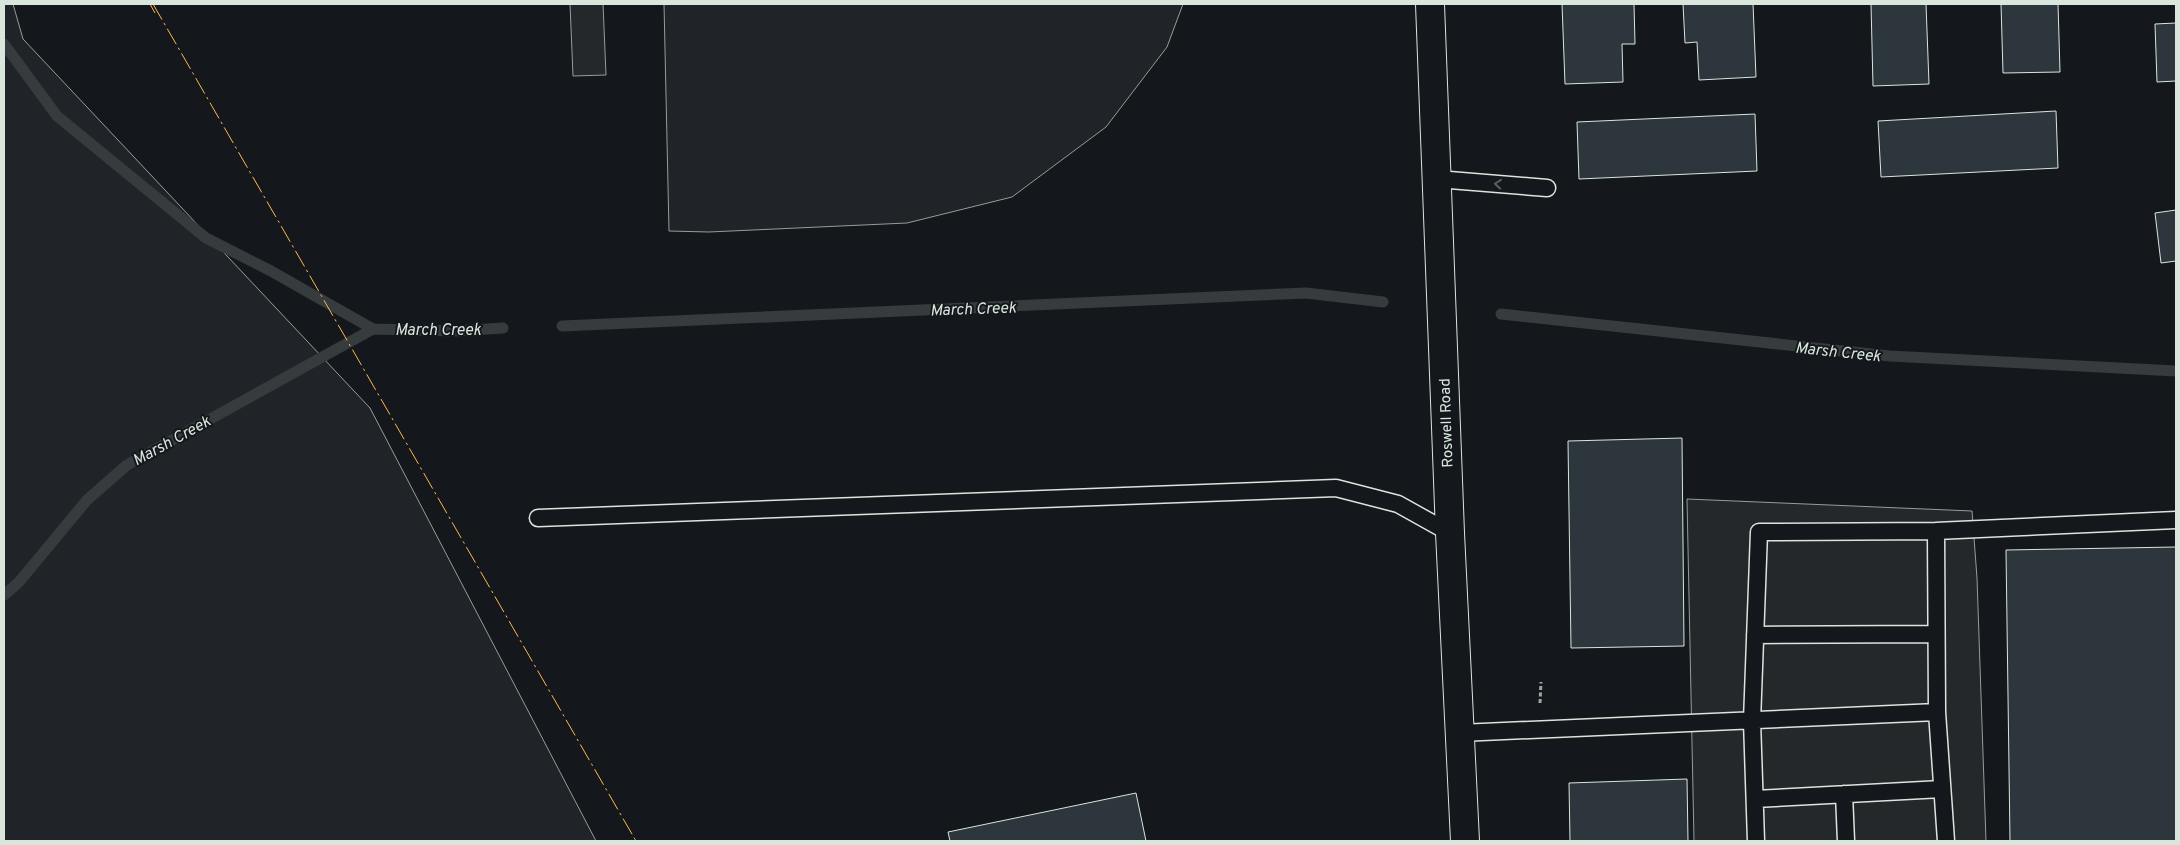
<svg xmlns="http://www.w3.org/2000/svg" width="2180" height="845" viewBox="0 0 2180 845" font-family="Overpass,sans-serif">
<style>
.green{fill:#202428;stroke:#939e99}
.parking{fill:#24282b;stroke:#939e99}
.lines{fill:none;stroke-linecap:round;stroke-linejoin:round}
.stream{stroke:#363b3e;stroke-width:11}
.building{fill:#2c363c;stroke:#d8e6dc}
.lane-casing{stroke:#d8e6dc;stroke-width:19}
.primary-casing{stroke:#d8e6dc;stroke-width:30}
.path{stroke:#9da8a2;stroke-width:3;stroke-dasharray:4 2.5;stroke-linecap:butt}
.lane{stroke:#14181c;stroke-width:16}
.primary{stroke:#14181c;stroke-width:28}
.power{stroke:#ffb74d;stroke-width:1;stroke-dasharray:18 4 2.5 4;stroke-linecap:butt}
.oneway{stroke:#59605f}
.labels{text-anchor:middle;stroke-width:4;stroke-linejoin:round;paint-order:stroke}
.street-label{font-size:15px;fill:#d8e6dc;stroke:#14181c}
.water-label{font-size:16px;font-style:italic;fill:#d8e6dc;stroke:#14181c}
</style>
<rect width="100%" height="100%" fill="#14181c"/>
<path class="green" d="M4,4H13L23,39L370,408L596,841H4Z
M664,4H1183L1167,47L1106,127L1012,197L907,223L709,232L669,231Z"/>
<path class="parking" d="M570,4H603L606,75L573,76Z
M1687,499L1972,511L1977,578L1986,841H1694Z"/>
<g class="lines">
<path class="stream" d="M4,44L57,116L206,238L271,271L373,329L455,331L503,328
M1501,314L1890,356L2176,371
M562,326L1306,293L1383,302
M4,595L19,582L87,500L127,465L373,329"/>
</g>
<path class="building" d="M1562,4H1634L1635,44H1622L1623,82L1565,84Z
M1683,4H1753L1756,77L1699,80L1697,42L1685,43Z
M1871,4H1926L1929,84L1873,86Z
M2001,4H2058L2060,72L2003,73Z
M2176,23V81L2157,82L2155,24Z
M2056,111L2058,168L1881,177L1878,121Z
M1755,114L1757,171L1579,179L1577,122Z
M2176,210V261L2161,263L2155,213Z
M1682,438L1684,646L1571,648L1568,441Z
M2176,547V841H2010L2006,550Z
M1687,779L1688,841H1570L1569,783Z
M1136,793L1146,841H950L948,832Z"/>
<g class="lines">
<g class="lane-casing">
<path id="lane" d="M1437,179L1547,188
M538,518L1336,488L1398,504L1450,533
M1936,531L2176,520
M1755,635L1936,634
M1460,733L1937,712
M1844,794L1846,841
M1755,799L1942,789
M1756,841L1752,721L1759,532L1936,531L1937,712L1946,841"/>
</g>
<g class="primary-casing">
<path id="primary" d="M1430,4L1450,533L1465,841"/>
</g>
<path class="path" d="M1540,703L1541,682"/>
<use href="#lane" class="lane"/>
<use href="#primary" class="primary"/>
<path class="power" d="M150,4L155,13
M153,4L636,841"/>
</g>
<defs><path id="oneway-chevron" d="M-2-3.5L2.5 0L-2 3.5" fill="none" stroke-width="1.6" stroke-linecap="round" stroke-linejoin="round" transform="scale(1.25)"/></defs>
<use class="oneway" href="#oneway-chevron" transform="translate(1498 184) rotate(-175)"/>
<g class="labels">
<g class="street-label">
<text transform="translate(1446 423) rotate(-92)" y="5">Roswell Road</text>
</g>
<g class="water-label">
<text transform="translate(973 308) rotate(-2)" y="6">March Creek</text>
<text x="438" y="335">March Creek</text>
<text transform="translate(1838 351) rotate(6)" y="6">Marsh Creek</text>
<text transform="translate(171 440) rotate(-29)" y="6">Marsh Creek</text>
</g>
</g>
<rect width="2180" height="845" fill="none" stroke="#d8e6dc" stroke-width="10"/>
</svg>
